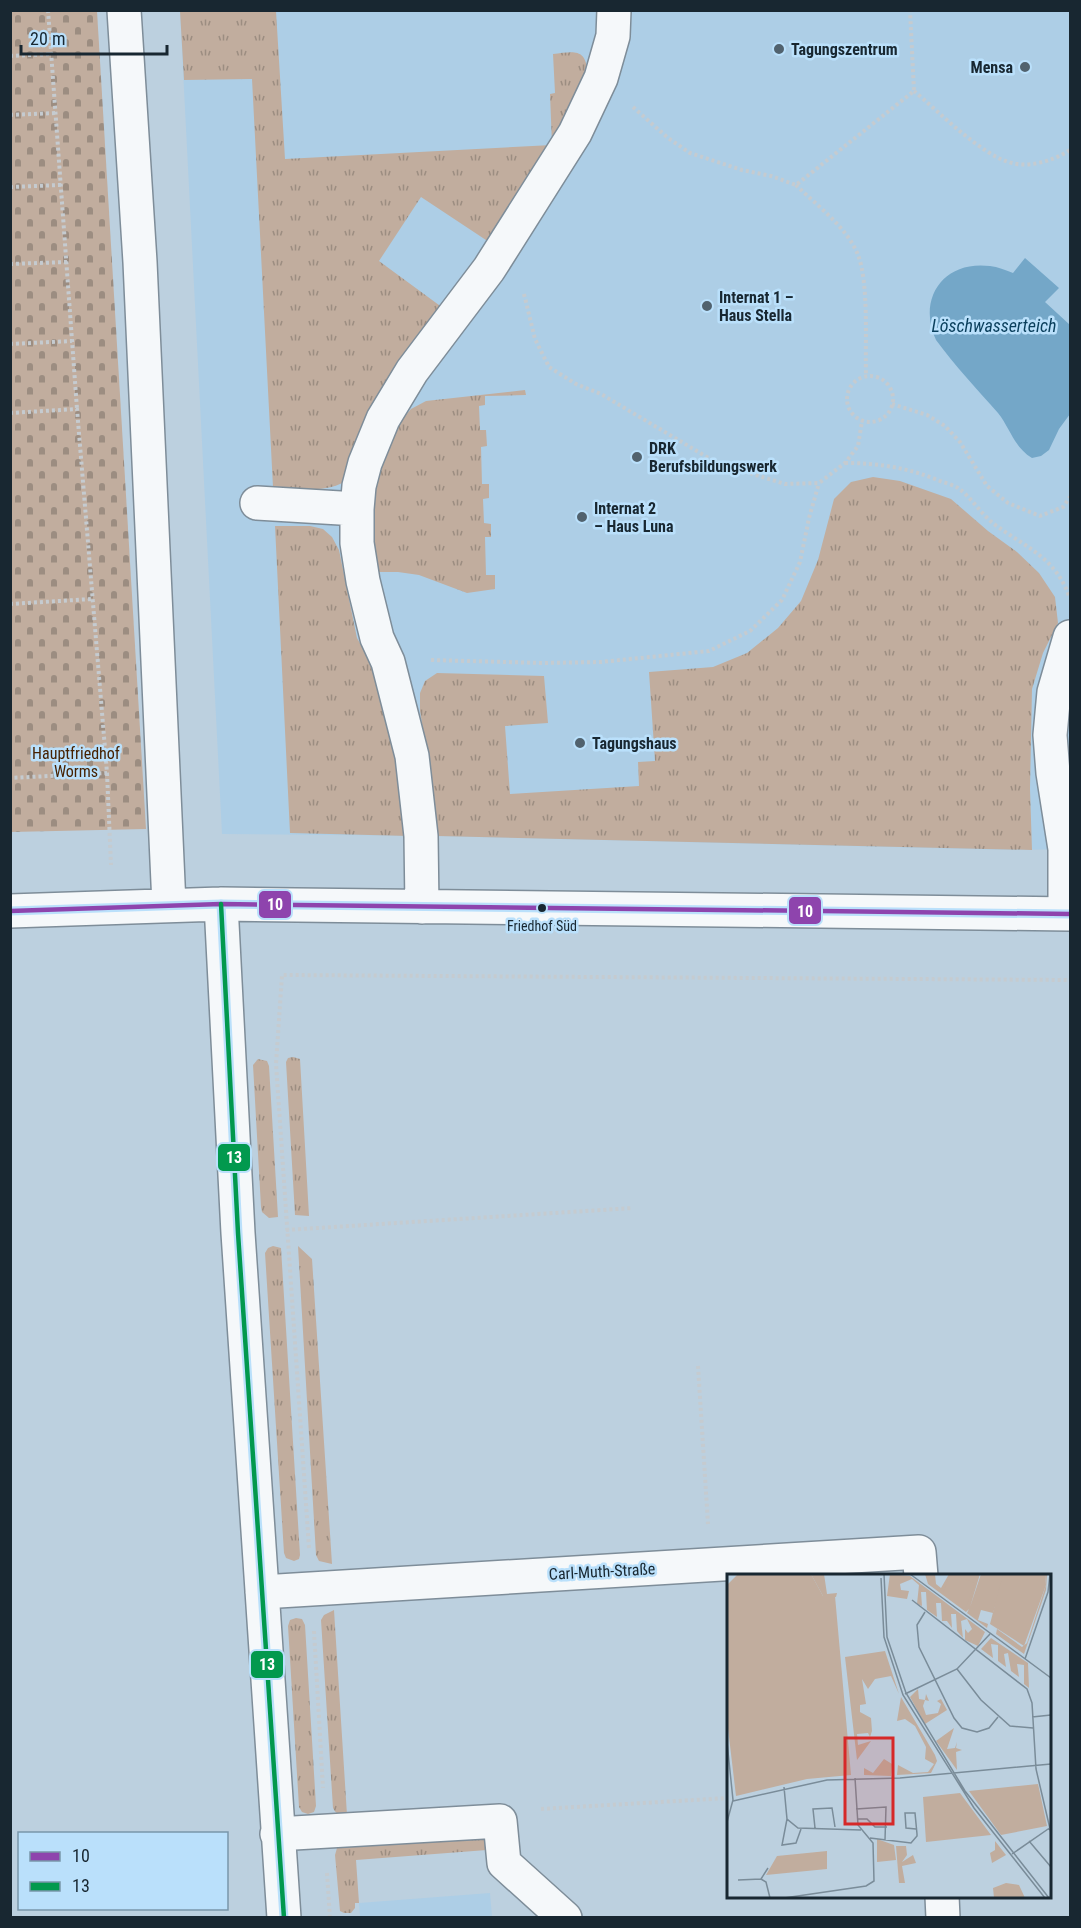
<svg xmlns="http://www.w3.org/2000/svg" width="1081" height="1928" viewBox="0 0 1081 1928" font-family="'Roboto Condensed',sans-serif">
<style>
.built{fill:#adcee6}
.grass{fill:url(#grass-tufts)}
.cemetery{fill:url(#cemetery-stones)}
.water{fill:#74a7c8}
.lines{fill:none;stroke-linecap:round;stroke-linejoin:round}
.minor-casing{stroke:#7e8d99;stroke-width:36}
.path{stroke:#c5cbd0;stroke-width:4;stroke-dasharray:3 3;stroke-linecap:butt}
.minor{stroke:#f5f8fa;stroke-width:33}
.bus-1-casing{stroke:#bae0fb;stroke-width:9}
.bus-2-casing{stroke:#bae0fb;stroke-width:9}
.bus-1{stroke:#8e44ad;stroke-width:4.5}
.bus-2{stroke:#02994e;stroke-width:4.5}
.poi-dot{fill:#51626e;stroke:#bae0fb;stroke-width:2}
.bus-dot{fill:#182731;stroke:#bae0fb;stroke-width:2}
.labels{text-anchor:middle;stroke-width:5;stroke-linejoin:round;paint-order:stroke}
.bus-label{font-size:14px;fill:#182731;stroke:#bae0fb}
.poi-label{font-size:16px;font-weight:bold;fill:#182731;stroke:#bae0fb;text-anchor:start}
.park-label{font-size:16px;fill:#462100;stroke:#bae0fb}
.street-label{font-size:16px;fill:#182731;stroke:#bae0fb}
.water-label{font-size:18px;font-style:italic;fill:#0a3f5c;stroke:#bae0fb}
.inset-road{fill:none;stroke:#7a8c99;stroke-width:1.5}
.view{fill:#d62828;fill-opacity:0.15;stroke:#d62828;stroke-width:3}
.inset-edge{fill:none;stroke:#182731;stroke-width:3}
.line-badge{stroke:#bae0fb;stroke-width:2}
.badge-label{font-size:16px;text-anchor:middle;font-weight:bold;fill:#fff}
</style>
<defs>
<pattern id="grass-tufts" width="24" height="20" patternUnits="userSpaceOnUse" patternTransform="scale(1.5)"><rect width="24" height="20" fill="#c1ad9e"/><path d="M3 7l-1-3M5 7V3M7 7l1-3M15 17l-1-3M17 17v-4M19 17l1-3" fill="none" stroke="#9c8d81"/></pattern>
<pattern id="cemetery-stones" width="16" height="16" patternUnits="userSpaceOnUse" patternTransform="scale(1.5)"><rect width="16" height="16" fill="#c1ad9e"/><path d="M2 7V4a2 2 0 0 1 4 0v3zM10 15v-3a2 2 0 0 1 4 0v3z" fill="#9c8d81"/></pattern>
</defs>
<rect width="100%" height="100%" fill="#bcd0df"/>
<path class="built" d="M180,11H1070V849L1014,850L437,836L222,834Z
M490,1893L492,1917H360L359,1903Z"/>
<path class="grass" d="M180,11H276L285,159L552,145L550,94L555,93L553,54C572,52 587,47 587,73L551,155L492,244L421,197L379,261L443,308L350,478C329,495 298,488 273,487L252,79L184,80Z
M525,390L526,395L485,396V405L479,406L480,430H486L487,446L481,447L482,484H489V498L483,499L484,523L491,524V537H485L486,575H495V589L467,593L419,575L398,572H374L371,529L375,477L395,427L411,409L426,401Z
M873,477L900,481L951,499L988,531L1017,552L1039,573L1055,597L1058,623L1043,653L1032,689L1030,789L1032,850L437,836L433,790L420,711V693L425,681L437,673L544,676L548,723L505,726L510,794L639,786L638,762L655,761L649,672L713,667L747,653L778,628L801,601L818,560L834,499L851,482Z
M275,526H310L323,529L332,537L339,550L357,638L368,657L391,710L409,836L290,833Z
M293,1057L300,1059L309,1216L295,1215L286,1062L288,1058Z
M258,1059L267,1061L269,1066L278,1217L269,1218L262,1212L261,1207L253,1065Z
M273,1246L281,1248L300,1555L299,1559L294,1561L286,1558L284,1553L265,1253L268,1248Z
M298,1246L312,1259L332,1564L319,1561L316,1555Z
M334,1610L347,1815C341,1815 336,1815 333,1808L321,1620L324,1615Z
M296,1618L302,1619L305,1625L316,1806L314,1812L308,1814L302,1812L299,1807L288,1626L290,1620Z
M486,1834L487,1850L356,1860L359,1903H355V1908L351,1913H344L340,1911L335,1855L337,1848L343,1844Z"/>
<path class="cemetery" d="M11,10L97,11L146,829L11,832Z"/>
<path class="water" d="M1025,258L1059,288L1045,302L1070,325V414L1059,429L1049,450L1041,456L1032,458C1014,447 1010,428 998,413C977,389 955,366 936,340C917,299 943,260 990,266C998,267 1005,270 1013,273Z"/>
<g class="lines">
<g class="minor-casing">
<path id="minor" d="M124,10L140,262L169,905
M257,503L357,509
M221,904L238,1233L284,1918
M422,907L421,836L412,756L388,662L377,638L363,581L357,543V509L359,486L365,463L383,419L412,371L489,269L575,133L601,78L613,36L614,10
M10,911L221,904L1070,914
M1065,914V849L1053,773L1050,735L1054,692L1070,637
M262,1592L919,1552L921,1576
M277,1834L500,1821L504,1863L565,1918
M942,1896L943,1918"/>
</g>
<path class="path" d="M48,10L77,409
M10,56L51,54
M914,91C938,111 982,156 1012,163C1030,168 1055,160 1070,150
M633,107L668,138L690,153L742,170L771,176L796,185L914,91L910,10
M10,115L56,113
M796,185C817,206 847,227 858,255C869,283 865,344 866,376
M10,187L61,185
M10,264L67,262
M524,294L535,339L549,367L576,384L601,394L717,463L785,484L819,483L845,463L858,446L862,421
M10,344L72,341
M847 399a23 23 0 1 1 46 0a23 23 0 1 1-46 0Z
M892,404L927,415L945,426L960,442L987,486L1008,503L1040,516L1063,507L1070,497
M10,413L77,409L107,773L10,778
M845,463C879,463 909,468 940,481C946,483 953,485 958,488C971,497 981,514 994,524C1025,547 1055,557 1069,596
M10,604L92,599
M431,660L543,663L601,662L709,651L750,631L782,600L800,562L809,518L819,483
M107,773L111,865
M286,1230L633,1208
M698,1366L708,1524
M309,1548L276,1064L282,975L1070,980
M314,1631L323,1788
M541,1809L728,1798
M327,1873L330,1918"/>
<use href="#minor" class="minor"/>
<g class="bus-1-casing">
<path id="bus-1" d="M10,911L221,904L1070,914"/>
</g>
<g class="bus-2-casing">
<path id="bus-2" d="M221,904L238,1233L284,1918"/>
</g>
<use href="#bus-1" class="bus-1"/>
<use href="#bus-2" class="bus-2"/>
</g>
<g class="poi-dot">
<circle cx="779" cy="49" r="6"/>
<circle cx="1025" cy="67" r="6"/>
<circle cx="707" cy="306" r="6"/>
<circle cx="637" cy="457" r="6"/>
<circle cx="582" cy="517" r="6"/>
<circle cx="580" cy="743" r="6"/>
</g>
<circle class="bus-dot" cx="542" cy="908" r="5"/>
<g class="labels">
<g class="bus-label">
<text x="542" y="931">Friedhof Süd</text>
</g>
<g class="poi-label">
<text x="791" y="55">Tagungszentrum</text>
<text x="1013" y="73" text-anchor="end">Mensa</text>
<text x="719" y="303">Internat 1 –<tspan x="719" dy="18">Haus Stella</tspan></text>
<text x="649" y="454">DRK<tspan x="649" dy="18">Berufsbildungswerk</tspan></text>
<text x="594" y="514">Internat 2<tspan x="594" dy="18">– Haus Luna</tspan></text>
<text x="592" y="749">Tagungshaus</text>
</g>
<g class="park-label">
<text x="76" y="759">Hauptfriedhof<tspan x="76" dy="18">Worms</tspan></text>
</g>
<g class="street-label">
<text transform="translate(602 1571) rotate(-3)" y="6">Carl-Muth-Straße</text>
</g>
<g class="water-label">
<text x="994" y="332">Löschwasserteich</text>
</g>
</g>
<g transform="translate(727 1574)">
<rect width="324" height="324" fill="#bcd0df"/>
<path d="M84,0H97L100,20L110,19L109,23L96,22ZM163,0L183,2L258,58L251,72L238,66V55L241,59L245,55L240,45L234,47L236,64L230,57L229,40H224L225,54L220,47H215L214,29H209L210,43L200,36L199,18H194L195,32L190,30L192,11L185,5L173,10L174,16L182,17L180,25L160,22ZM198,0H208L209,10L214,14L222,0H253L243,33L254,0L278,1L266,39L254,36L251,46L261,50L260,54L240,39L242,35L239,38L201,10ZM318,0H320L319,16L297,80L269,60L270,55L295,73L300,69L319,11ZM264,64L301,89L302,114L297,110V91L290,90L292,103L284,97L281,79L277,80L279,93L271,87V71L264,70L266,84L254,75ZM158,77L172,120L164,102L148,105L141,115L135,105L139,130L133,131V138L144,144L145,157L143,163L141,159L130,160L131,171L144,167L130,186L118,83ZM191,115L192,125L198,126L199,120L202,127L198,126L196,132L199,141L211,139L214,130L210,127L214,125L220,136L198,150L183,123ZM174,123L208,181L210,187L204,199L170,201L171,191L186,199L201,198L207,190L198,185L199,173L188,152L178,145L170,147ZM227,154L220,175L228,174L230,168L229,174L235,176L241,159L235,176L229,178L230,196L209,167ZM157,185L165,190L164,202L137,201V194L146,199ZM268,267L279,281L265,289L263,279L268,276ZM169,272H179L180,281L175,288L186,281L189,289L175,292L178,309H172Z" fill="#c1ad9e"/>
<path d="M11,0H84L96,22H108L124,201L80,205L9,222L0,146V11Z" fill="#c1ad9e"/>
<path d="M223,0L248,9L238,36L216,19ZM276,0H318L319,11L297,72L263,50ZM311,210L320,252L274,261L242,217ZM233,219L264,261L199,268L196,223ZM150,265L167,271L169,286L150,288ZM100,277V295L39,301L50,282ZM279,309L292,311L298,324H267L266,314Z" fill="#c1ad9e"/>
<path class="inset-road" d="M157,0L160,63L179,119L238,217L322,324M183,0L324,104M154,4L157,63L176,121L247,234L318,324M185,26L300,115L305,129L309,195L324,259M198,38L190,51L192,73L227,144L235,154L250,158L262,154L271,143M298,85L321,18L323,0M230,95L254,126L283,152L306,154M178,120L230,95L263,60M305,143L324,141M0,168L6,226L0,248M57,213L60,245L71,254L134,256M6,227L100,206L173,204L324,190M129,235L159,233L158,266M60,245L55,271L69,269L74,255M130,245H140L148,253H160M88,254L86,235L105,234L108,253M143,264L184,269L190,262V260L188,239H178L179,254L189,255M302,267L324,293M285,280L324,253M34,305L39,308L43,324M11,306L34,305L41,294M57,324L139,312L147,307L146,269L131,251L128,204"/>
<path class="view" d="M118,164H166V250H118Z"/>
<rect width="324" height="324" class="inset-edge"/>
</g>
<g class="line-badge">
<rect x="258" y="890" width="34" height="29" rx="6" fill="#8e44ad"/>
<rect x="788" y="896" width="34" height="29" rx="6" fill="#8e44ad"/>
<rect x="217" y="1143" width="34" height="29" rx="6" fill="#02994e"/>
<rect x="250" y="1650" width="34" height="29" rx="6" fill="#02994e"/>
</g>
<g class="badge-label">
<text x="275" y="910">10</text>
<text x="805" y="917">10</text>
<text x="234" y="1163">13</text>
<text x="267" y="1670">13</text>
</g>
<rect width="1081" height="1928" fill="none" stroke="#182731" stroke-width="24"/>
<rect x="18" y="1832" width="210" height="78" fill="#bae0fb" stroke="#7996aa" stroke-width="1.5"/>
<rect x="30" y="1852" width="30" height="9" fill="#8e44ad" stroke="#7996aa" stroke-width="1.5"/>
<text x="72" y="1862" font-size="18" fill="#182731">10</text>
<rect x="30" y="1882" width="30" height="9" fill="#02994e" stroke="#7996aa" stroke-width="1.5"/>
<text x="72" y="1892" font-size="18" fill="#182731">13</text>
<path d="M21 45v9h146v-9" fill="none" stroke="#182731" stroke-width="3"/>
<text x="30" y="45" font-size="18" fill="#182731" stroke="#bae0fb" stroke-width="4.5" paint-order="stroke">20 m</text>
</svg>
